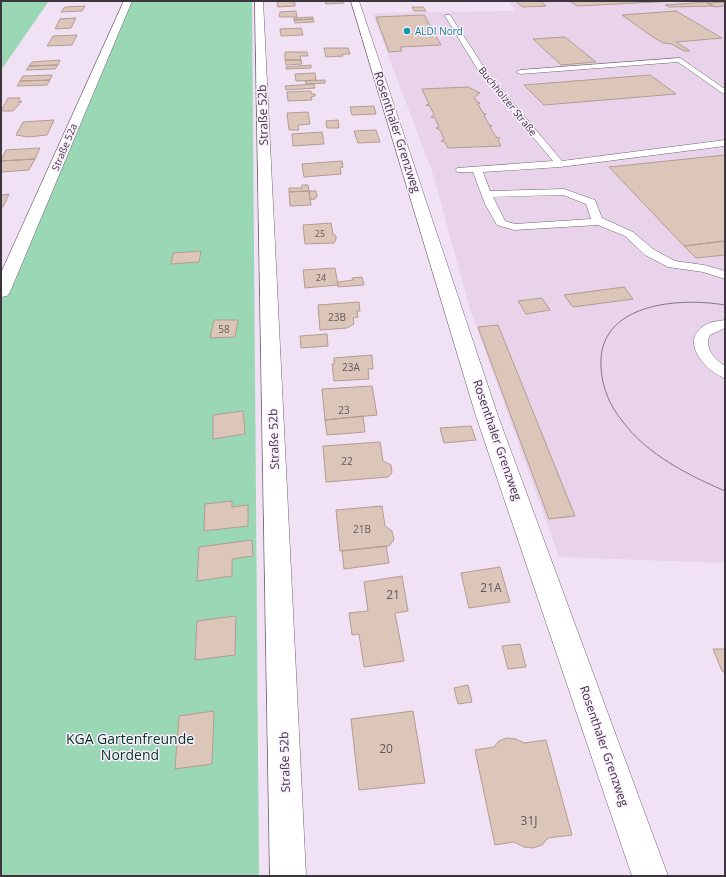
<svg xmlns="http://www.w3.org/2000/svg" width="726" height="877" viewBox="0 0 726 877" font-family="'Open Sans',sans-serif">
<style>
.built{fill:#e8d3eb}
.green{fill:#9ad7b4}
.building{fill:#dcc5b9;stroke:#b39c92}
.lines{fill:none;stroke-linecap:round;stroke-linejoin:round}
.lane-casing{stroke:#716373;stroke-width:1}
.street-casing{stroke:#716373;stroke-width:1}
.lane{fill:#fff;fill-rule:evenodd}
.street{fill:#fff;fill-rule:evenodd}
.tram{stroke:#827783;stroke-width:1}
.culture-dot{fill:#0f9aa8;stroke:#fcefff;stroke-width:1.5}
.labels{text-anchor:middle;stroke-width:3;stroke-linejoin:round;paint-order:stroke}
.far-number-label{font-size:9px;fill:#64595c}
.far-culture-label{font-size:10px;fill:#0d838f;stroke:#fcefff;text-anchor:start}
.far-street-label{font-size:10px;fill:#3c353d;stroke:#fcefff}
.number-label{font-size:10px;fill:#64595c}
.street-label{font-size:12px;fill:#3c353d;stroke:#fcefff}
.near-number-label{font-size:12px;fill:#64595c}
.near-park-label{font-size:14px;fill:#00351f;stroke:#fcefff}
</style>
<rect width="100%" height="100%" fill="#f1e1f4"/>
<path class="built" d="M508,1H725V563L559,557L469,306L433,174L372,13L516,11Z"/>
<path class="green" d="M1,1H49L1,70Z
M128,1H252L259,876H1V292Z"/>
<path class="building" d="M282,1L295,2V6L278,7L277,2Z
M325,1H343L344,3L326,4Z
M516,1H540L546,6L522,7Z
M570,1H675L577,6Z
M707,2L714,6L670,7L665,5Z
M725,2V6L715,7L707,3Z
M85,6L82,11L61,12L65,7Z
M412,7H423L426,11H414Z
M296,11L297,17H281L279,16L280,12Z
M676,11L722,38L676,42L690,51H684L672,44L663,43L653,37L622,15Z
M424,15L441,45L400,47L402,51L389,52L376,17Z
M313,17V19L294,20V18Z
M76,18L71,28L55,29L60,19Z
M313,19L314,22L295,23L294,20Z
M301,28L303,35L281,36L280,29Z
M77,35L72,45L47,46L53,36Z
M565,37L596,62L561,65L533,39Z
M324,48H348L350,54H342L343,56L326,57Z
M285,52H307L308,56H300L301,60H285Z
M60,60L58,65L29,66L32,62Z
M285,60H301L302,64L286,65Z
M58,65L55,69L26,70L29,66Z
M311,65V68L286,69V67Z
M315,73L316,80L296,81L295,74Z
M52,75L50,80L20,81L23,76Z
M650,75L676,94L544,105L524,85Z
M50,80L47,85L17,86L20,81Z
M325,80V83L306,84L305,81Z
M314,84L315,88L286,90L285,86Z
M468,87L480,93H477L478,95L474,97L477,102L480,103L478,104L483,113L486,114L484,115L489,125L492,126L490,127L496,137L500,138L498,140L501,146L448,148L445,142L441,141L444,139L440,130L436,128L439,127L435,118L431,117L434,115L430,106L426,105L429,104L422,89Z
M311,91V94H315V96L311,97L312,100L288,101L287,92Z
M8,98H20L18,102L22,101L13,111H1Z
M374,106L376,114L352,115L350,107Z
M308,112L310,124L298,125L299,130H289L287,113Z
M54,120L47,135L28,137L16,135L23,122Z
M338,120L339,128H327L326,121Z
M376,130L380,142L358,143L354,131Z
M322,132L324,144L293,146L292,134Z
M40,148L35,159L1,161L6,150Z
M725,155V241L684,246L609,167Z
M35,159L29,170L1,172V161Z
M342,161L343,167L340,168L341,174L304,177L302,164Z
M302,185H308L309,191L289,192V188H302Z
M309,191L311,205L290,206L289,192Z
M309,191H316L317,197H315V199L310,200Z
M9,194L3,207H1V195Z
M331,223L333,234L336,236V239L334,243L305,244L303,225Z
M725,241V255L696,258L684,246Z
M201,251L199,262L171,264L173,253Z
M335,268L338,285L305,288L303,270Z
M362,277L364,285L338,287V282L353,280L352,278Z
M624,287L633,299L573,307L564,295Z
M542,298L550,310L526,314L518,301Z
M359,302L360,311H357L358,317L353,318L354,324L347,328L320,330L318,305Z
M214,320H238L235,337L210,338Z
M498,325L575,516L549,519L478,327Z
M327,334L328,346L301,348L300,336Z
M372,355L373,369H368L369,379L334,381L332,364H334V358Z
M372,386L377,415L325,420L322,389Z
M243,411L245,434L213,439V415Z
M363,416L365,432L327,435L325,420Z
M471,426L476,440L444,443L440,428Z
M380,442L383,461L391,465L392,473L388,477L326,482L323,446Z
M232,501V507L248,505V526L204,531L205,504Z
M382,506L385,526L392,531L394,540L389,546L340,551L336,510Z
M252,540L253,556L232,559V576L197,581L199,547Z
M386,546L389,563L344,569L342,551Z
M500,567L510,602L469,608L461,573Z
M402,576L408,611L395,613L404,661L364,667L359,634L352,635L349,613L368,611L364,582Z
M236,616L235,655L195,660L197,621Z
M520,644L526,667L508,669L502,646Z
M713,649H725V673L722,671Z
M468,685L472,702L458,704L454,688Z
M214,711L212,764L175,769L179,716Z
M413,711L425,783L359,790L351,719Z
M507,738L516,739L524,743L546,740L572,835L548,838L542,845L533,848L524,847L514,842L495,845L475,750L494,747L499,741Z"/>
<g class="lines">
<g class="lane-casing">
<path id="lane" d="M446,15H450L487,72L562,161L725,140V146L560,167L483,172L490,191L564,189L595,200L602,218L633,232L653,249L675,261L704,265L725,271V279L703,272L668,267L645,255L625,236L598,225L514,230L497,225L485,204L473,172H457L456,170L457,168L553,161L481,75L445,16ZM563,195L586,204L591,219L515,224L505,221L493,197Z
M680,58L725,89V95L678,62L520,74L516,72L520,70Z
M725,320V328L710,335C703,347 715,360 725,366V378C708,373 681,344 701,328C708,322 717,321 725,320Z"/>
</g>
<g class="street-casing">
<path id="street" d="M124,1H132L10,292L7,296L1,297V273Z
M255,1H263L306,876H270Z
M351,1H359L498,416L668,876H632L476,416Z"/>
</g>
<use href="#lane" class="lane"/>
<use href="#street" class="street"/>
<path class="tram" d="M725,305C679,297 597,303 601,367C602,388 610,406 623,422C648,455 688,475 725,491"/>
</g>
<circle class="culture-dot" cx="407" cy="31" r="4"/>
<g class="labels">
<g class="far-number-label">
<text x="320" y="237">25</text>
<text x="321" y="281">24</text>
</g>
<g class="far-culture-label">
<text x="415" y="35">ALDI Nord</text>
</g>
<g class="far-street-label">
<text transform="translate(508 101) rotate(51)" y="4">Buchholzer Straße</text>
<text transform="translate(64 147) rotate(-67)" y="4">Straße 52a</text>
</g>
<g class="number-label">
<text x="337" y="321">23B</text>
<text x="224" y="333">58</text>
<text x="351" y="371">23A</text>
<text x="344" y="414">23</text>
<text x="347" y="465">22</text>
<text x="362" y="533">21B</text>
</g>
<g class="street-label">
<text transform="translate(263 115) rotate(-92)" y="4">Straße 52b</text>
<text transform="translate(397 132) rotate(72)" y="4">Rosenthaler Grenzweg</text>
<text transform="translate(274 439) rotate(-92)" y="4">Straße 52b</text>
<text transform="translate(497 440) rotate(71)" y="4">Rosenthaler Grenzweg</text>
<text transform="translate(604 746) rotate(71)" y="4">Rosenthaler Grenzweg</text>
<text transform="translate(285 762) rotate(-92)" y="4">Straße 52b</text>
</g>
<g class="near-number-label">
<text x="491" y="592">21A</text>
<text x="393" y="599">21</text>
<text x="386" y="753">20</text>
<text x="529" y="825">31J</text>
</g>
<g class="near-park-label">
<text x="130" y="744">KGA Gartenfreunde<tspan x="130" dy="16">Nordend</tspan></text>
</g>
</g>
<rect width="726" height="877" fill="none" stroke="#3c353d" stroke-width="4"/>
</svg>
